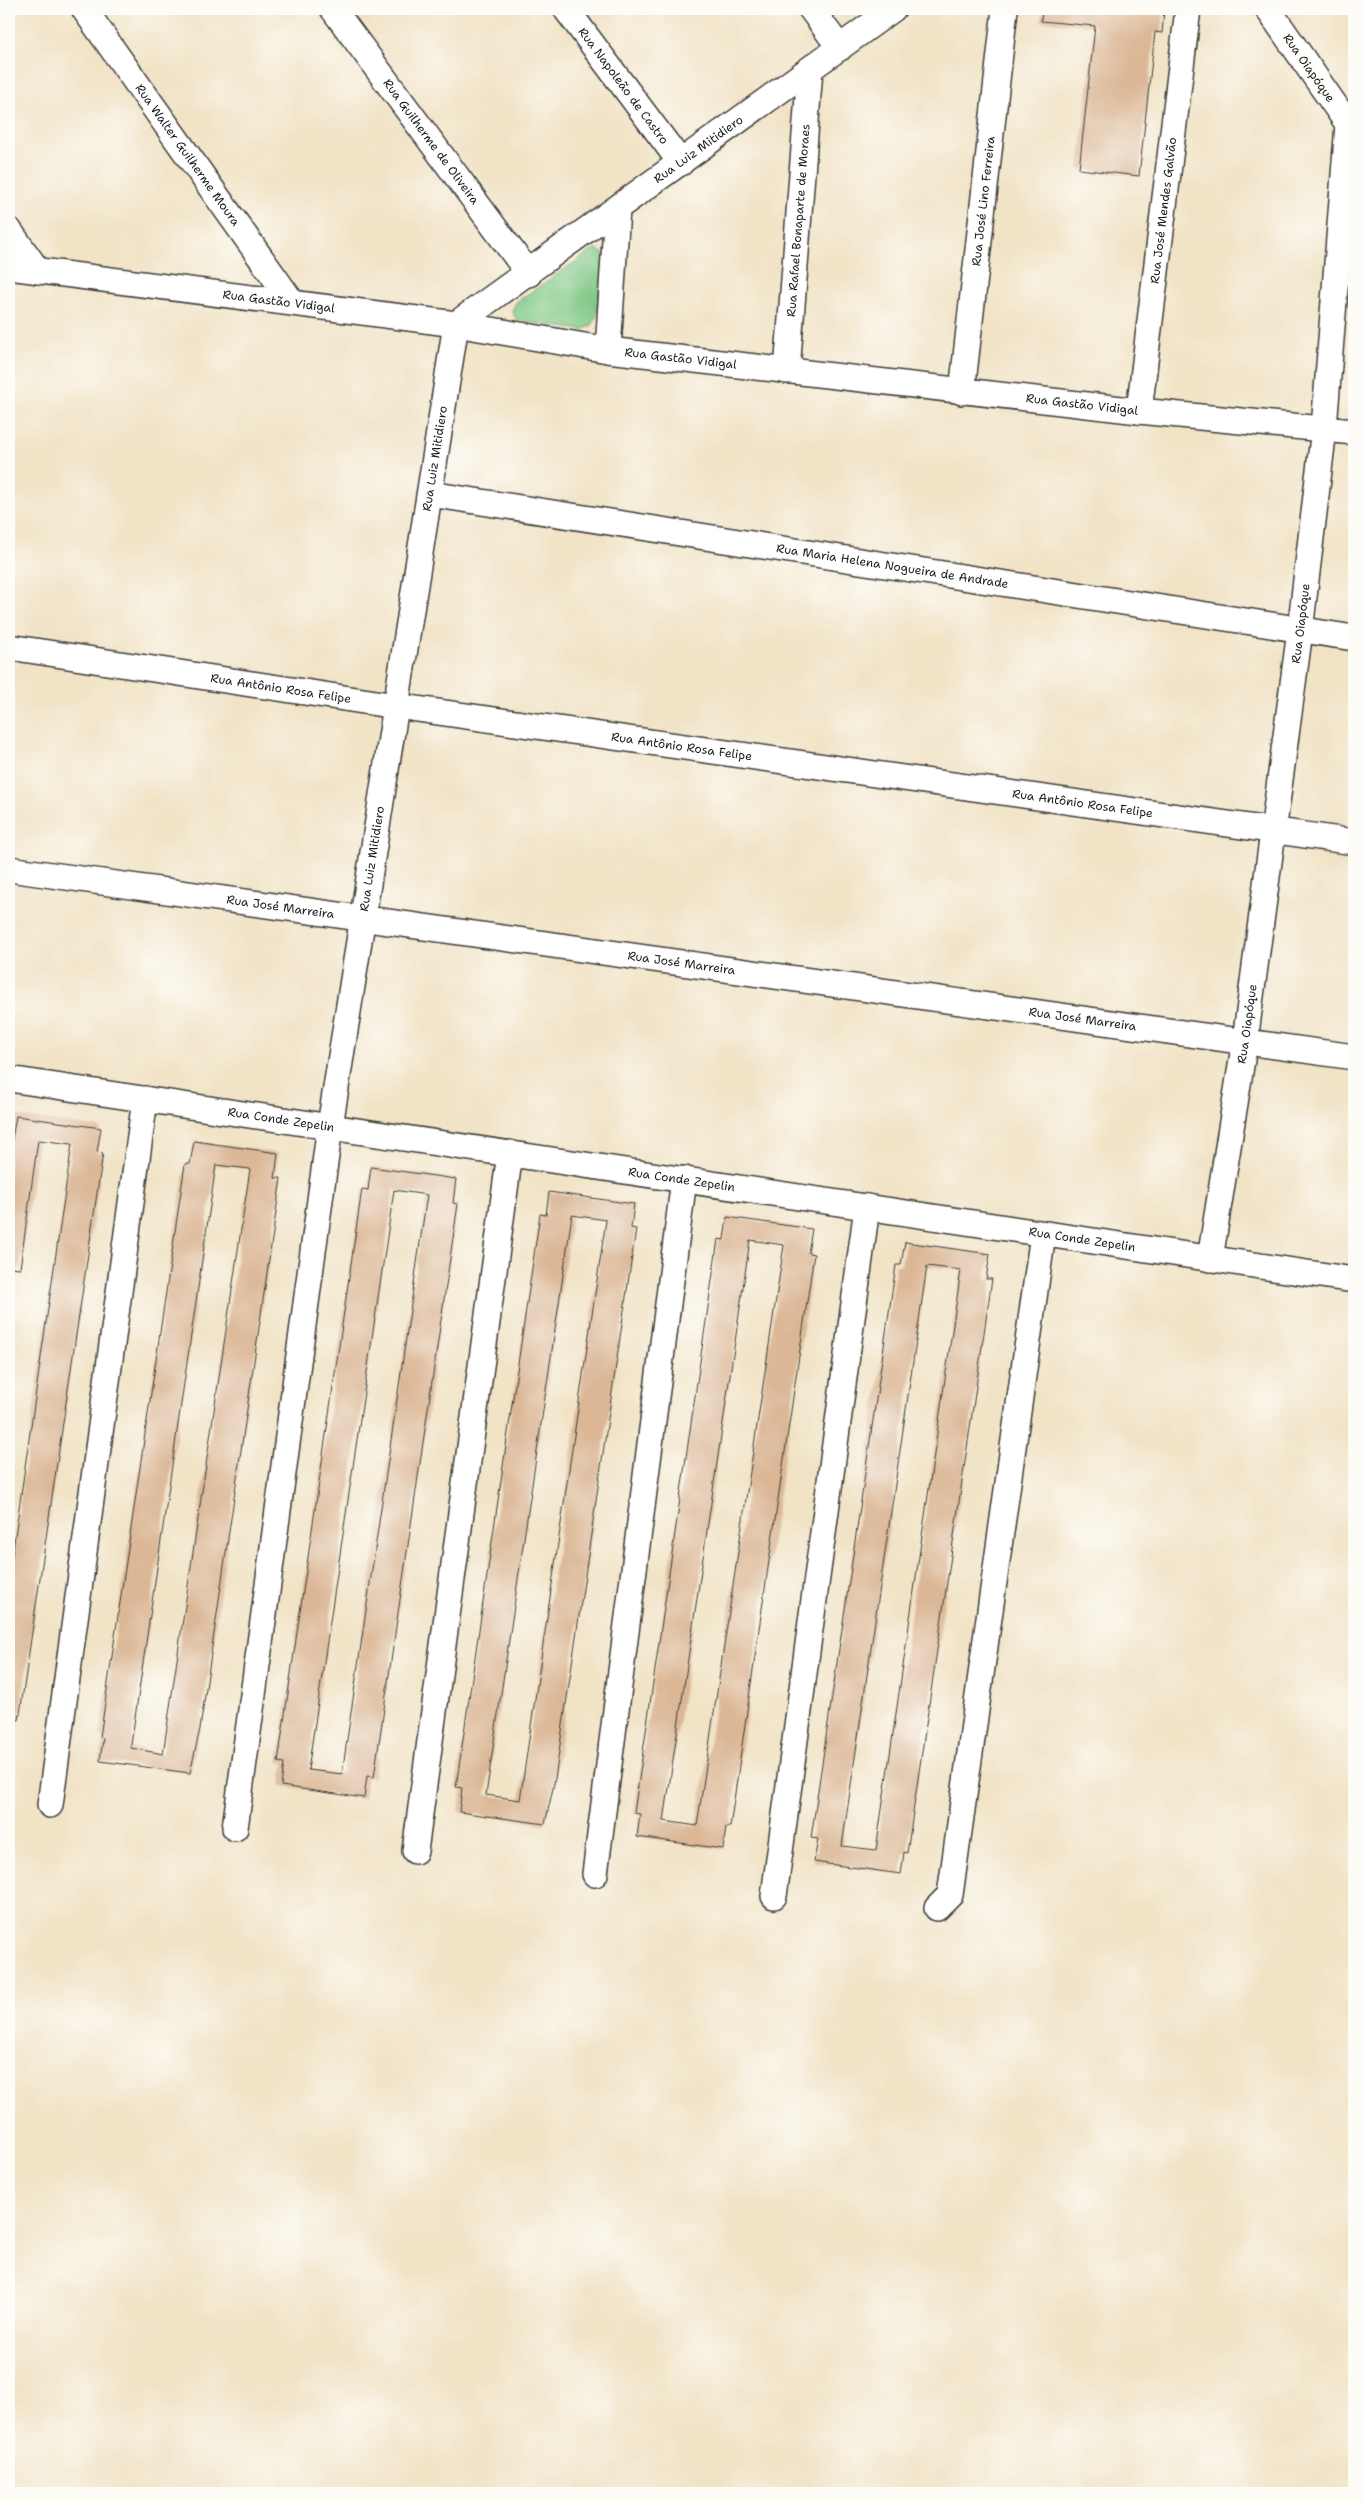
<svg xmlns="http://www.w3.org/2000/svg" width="1363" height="2502" viewBox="0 0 1363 2502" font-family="'Shantell Sans',sans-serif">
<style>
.green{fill:#7ec784;stroke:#4d7250}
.building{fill:#dbb796;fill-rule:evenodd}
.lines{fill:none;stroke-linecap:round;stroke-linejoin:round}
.minor-casing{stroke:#3c3a36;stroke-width:28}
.minor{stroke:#fff;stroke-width:25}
.labels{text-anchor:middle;stroke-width:4.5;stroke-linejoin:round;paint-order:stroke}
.street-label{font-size:12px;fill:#1c1c1c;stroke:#fdfcf7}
</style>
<rect width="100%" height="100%" fill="#fdfcf7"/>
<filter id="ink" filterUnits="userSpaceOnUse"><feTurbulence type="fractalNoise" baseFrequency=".02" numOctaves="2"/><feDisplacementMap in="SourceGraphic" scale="10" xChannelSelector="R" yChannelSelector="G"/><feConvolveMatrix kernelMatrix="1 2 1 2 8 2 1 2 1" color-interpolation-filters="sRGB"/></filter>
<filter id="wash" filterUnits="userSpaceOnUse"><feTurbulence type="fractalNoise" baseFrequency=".0096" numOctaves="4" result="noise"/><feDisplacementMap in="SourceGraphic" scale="20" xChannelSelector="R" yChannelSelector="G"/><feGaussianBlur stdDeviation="1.12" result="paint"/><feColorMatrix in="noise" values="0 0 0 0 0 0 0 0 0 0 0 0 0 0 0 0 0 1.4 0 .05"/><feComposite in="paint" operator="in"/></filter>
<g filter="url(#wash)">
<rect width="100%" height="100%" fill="#f1e3c6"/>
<path class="green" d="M596,248L604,254L606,259L596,319L592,325L583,330L517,321L512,311L516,302Z"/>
<g id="blocks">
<path class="building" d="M1042,9H1164L1162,33L1155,32L1139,176L1079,169L1095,26L1041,21Z
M16,1116L101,1128L97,1152L103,1153L19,1720L9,1719V1577L72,1144L38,1140L20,1268L9,1267V1138L12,1139Z
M194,1141L278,1153L275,1178H281L200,1729L190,1773L100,1761L103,1738L100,1737L185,1164H190ZM216,1165L250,1169L163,1754L131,1748V1745Z
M371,1167L456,1179L453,1203L458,1204L374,1777L367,1776L364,1798L281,1786L284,1763L278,1762L362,1189L368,1190ZM394,1190L427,1195L342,1774L308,1770Z
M549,1192L634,1204L631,1228L636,1229L555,1779L545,1824L459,1812L462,1788L456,1787L540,1214L546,1215ZM572,1215L606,1220L520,1800L486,1795Z
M727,1217L812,1229L808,1253L814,1254L730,1827H726L723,1849L637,1837L640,1814L634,1813L718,1239L724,1240ZM750,1240L784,1245L697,1826L664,1821Z
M905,1242L990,1254L986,1279H992L907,1853L904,1852L901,1874L814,1862L818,1839L811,1838L896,1265H901ZM927,1266L961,1270L876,1850L842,1846Z"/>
</g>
</g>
<g filter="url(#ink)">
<use href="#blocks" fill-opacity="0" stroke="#3c3a36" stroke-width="1"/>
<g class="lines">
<g class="minor-casing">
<g id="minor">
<path id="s1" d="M84,9L292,302"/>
<path id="s2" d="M333,9L529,274"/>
<path id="s3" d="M566,9L681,163"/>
<path d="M811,9L840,48"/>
<path d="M9,230L38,271"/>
<path id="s4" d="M9,267L456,324L608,350L1139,411L1354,432"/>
<path d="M608,350L617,209"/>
<path id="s5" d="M787,371L810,69"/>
<path id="s6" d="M962,392L1005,9"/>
<path id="s7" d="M1139,411L1188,9"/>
<path id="s8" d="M430,494L1354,638"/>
<path id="s9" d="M9,647L396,706L1354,842"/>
<path id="s10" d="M9,869L1354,1057"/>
<path id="s11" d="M9,1079L1354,1280"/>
<path id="s12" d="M1210,1259L1245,1041L1300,631L1324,428L1348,124L1268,9"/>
<path d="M50,1805L145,1099"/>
<path id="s13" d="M235,1828L330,1126L456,324L893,9"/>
<path d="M415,1851L510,1153"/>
<path d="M595,1874L684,1179"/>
<path d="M774,1896L867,1207"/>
<path d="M937,1908L950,1895L1043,1234"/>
</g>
</g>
<use href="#minor" class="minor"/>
</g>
</g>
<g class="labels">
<g class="street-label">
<text transform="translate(1309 68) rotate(55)" y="4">Rua Oiapóque</text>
<text dy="4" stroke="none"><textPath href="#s3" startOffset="96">Rua Napoleão de Castro</textPath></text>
<text dy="4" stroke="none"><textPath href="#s2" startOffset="165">Rua Guilherme de Oliveira</textPath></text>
<text dy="4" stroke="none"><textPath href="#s13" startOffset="1819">Rua Luiz Mitidiero</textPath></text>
<text dy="4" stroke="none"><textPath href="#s1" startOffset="179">Rua Walter Guilherme Moura</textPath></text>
<text dy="4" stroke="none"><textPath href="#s6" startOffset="192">Rua José Lino Ferreira</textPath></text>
<text dy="4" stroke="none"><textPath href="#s7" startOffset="202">Rua José Mendes Galvão</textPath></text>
<text dy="4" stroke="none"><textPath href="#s5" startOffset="151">Rua Rafael Bonaparte de Moraes</textPath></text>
<text dy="4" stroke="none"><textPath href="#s4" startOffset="272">Rua Gastão Vidigal</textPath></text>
<text dy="4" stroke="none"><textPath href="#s4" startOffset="678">Rua Gastão Vidigal</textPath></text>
<text dy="4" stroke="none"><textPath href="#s4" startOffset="1082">Rua Gastão Vidigal</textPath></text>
<text dy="4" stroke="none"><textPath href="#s13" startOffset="1384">Rua Luiz Mitidiero</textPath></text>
<text dy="4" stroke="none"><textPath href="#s8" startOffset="468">Rua Maria Helena Nogueira de Andrade</textPath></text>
<text dy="4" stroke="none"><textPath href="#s12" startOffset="642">Rua Oiapóque</textPath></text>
<text dy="4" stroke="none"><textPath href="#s9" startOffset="275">Rua Antônio Rosa Felipe</textPath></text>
<text dy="4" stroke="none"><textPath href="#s9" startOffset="680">Rua Antônio Rosa Felipe</textPath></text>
<text dy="4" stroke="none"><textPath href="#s9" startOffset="1085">Rua Antônio Rosa Felipe</textPath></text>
<text dy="4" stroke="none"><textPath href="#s13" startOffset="979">Rua Luiz Mitidiero</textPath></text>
<text dy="4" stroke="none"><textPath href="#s10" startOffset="274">Rua José Marreira</textPath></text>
<text dy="4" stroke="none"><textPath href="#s10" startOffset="679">Rua José Marreira</textPath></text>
<text dy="4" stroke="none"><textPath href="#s10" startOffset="1084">Rua José Marreira</textPath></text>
<text dy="4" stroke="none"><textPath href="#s12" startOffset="238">Rua Oiapóque</textPath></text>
<text dy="4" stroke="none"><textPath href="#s11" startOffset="275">Rua Conde Zepelin</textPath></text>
<text dy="4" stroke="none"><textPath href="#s11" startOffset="680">Rua Conde Zepelin</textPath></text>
<text dy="4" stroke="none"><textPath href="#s11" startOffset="1085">Rua Conde Zepelin</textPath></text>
</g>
</g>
<rect width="1363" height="2502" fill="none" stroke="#fdfcf7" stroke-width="30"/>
</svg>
